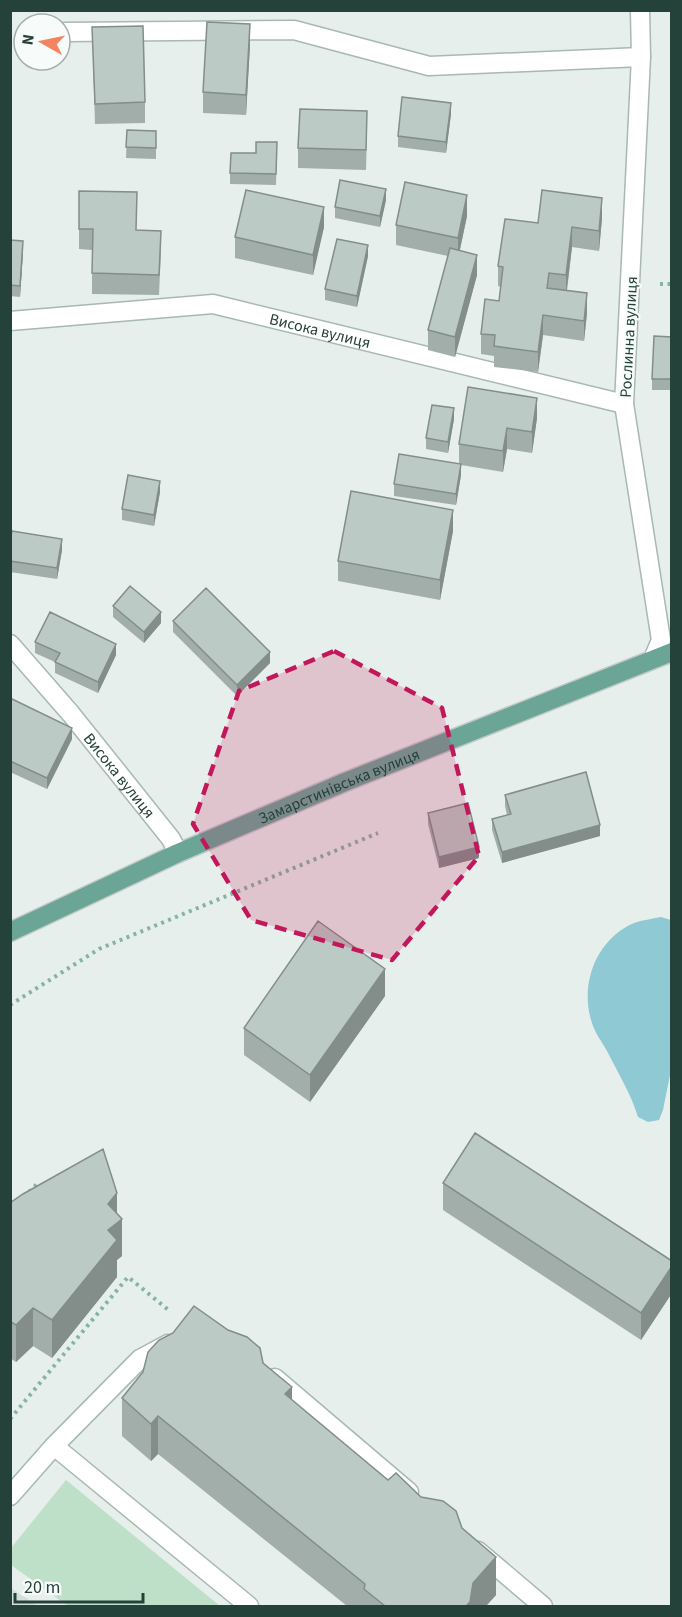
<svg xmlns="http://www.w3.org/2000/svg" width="682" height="1617" viewBox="0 0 682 1617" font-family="'Source Sans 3',sans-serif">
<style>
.built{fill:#d4dfda}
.green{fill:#bfe0c8}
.water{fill:#8ec9d4}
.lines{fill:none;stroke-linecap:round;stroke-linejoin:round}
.minor-casing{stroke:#a8b8b2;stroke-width:21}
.major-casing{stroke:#c2cac8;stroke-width:21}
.path{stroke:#86b3a5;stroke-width:4;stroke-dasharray:3 4.5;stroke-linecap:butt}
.minor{stroke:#fff;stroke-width:18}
.major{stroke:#6aa596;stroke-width:18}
.wall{fill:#a1aea9}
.shaded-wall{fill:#838d89}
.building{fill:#bbcac4;stroke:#838d89;stroke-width:1.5}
.marked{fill:#c2185b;fill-opacity:0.2;stroke:#c2185b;stroke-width:4.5;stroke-dasharray:12 8;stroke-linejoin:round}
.labels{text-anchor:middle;stroke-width:4.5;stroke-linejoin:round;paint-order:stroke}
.street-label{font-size:16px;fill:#24423a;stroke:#f7fbf9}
</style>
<rect width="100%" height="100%" fill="#e6efeb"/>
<path class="built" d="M10,1588H11L38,1606H11Z"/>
<path class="green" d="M66,1480L220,1606H68L11,1565V1548Z"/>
<path class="water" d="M661,917L671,920V1070L663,1110L659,1120L648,1122L638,1117C631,1094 618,1073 607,1051C602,1042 595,1033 592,1023C579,985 596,939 634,923C642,920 652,919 661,917Z"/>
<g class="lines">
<g class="minor-casing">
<g id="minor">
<path d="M640,10L641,57L624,404L661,640L653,659"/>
<path d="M65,32L294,30L429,66L641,57"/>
<path id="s1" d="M10,321L213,304L624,404"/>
<path id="s2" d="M10,644L71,714L171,839L178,853"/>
<path d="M275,1378L409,1492"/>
<path d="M54,1446L249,1606"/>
<path d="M10,1496L54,1446L140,1359L168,1344"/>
<path d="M478,1551L543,1606"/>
</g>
</g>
<g class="major-casing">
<g id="major">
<path id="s3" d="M10,932L178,853L345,782L672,652"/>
</g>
</g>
<path class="path" d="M660,284H672
M10,1005L99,949L378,833
M29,1192L39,1182
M10,1419L128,1277L171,1312"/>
<use href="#minor" class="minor"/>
<use href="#major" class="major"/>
</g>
<path class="wall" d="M92,27L145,102V123L95,124Z
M250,45L246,115L203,113V92Z
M451,114L446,153L398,147V136Z
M127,130L156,131V159L126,158Z
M367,132L366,170L298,168V148Z
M277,142L276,185L230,184V173L256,153Z
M386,200L380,227L335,218V207Z
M467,216L460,250L477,275L455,357L428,350V330L448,256L396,245V225Z
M602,218L599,251L572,247L567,291L587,313L584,341L543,335L538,372L494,367V356L481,354V334L499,301L501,287L498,286V266L538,223Z
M324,227L313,275L235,258V237Z
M79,229L137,230L161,251L159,295L92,294V250L79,249Z
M10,240L23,252L20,297L10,296Z
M368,256L357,307L325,300V289Z
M672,337V390H652V379Z
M537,418L532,453L507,449L503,472L461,465V475L456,505L394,496V484L459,464V444Z
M454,419L448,453L426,449V438Z
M160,492L154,526L122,520V509Z
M453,531L440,600L338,581V561Z
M10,540L62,550L57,579L10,572Z
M113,606L161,623L144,643L113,617Z
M173,621L270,663L237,696L173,632Z
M35,642L116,655L98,693L55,673V662L35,653Z
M10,698L72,739L47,789L10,772Z
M505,795L600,836L502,863L492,830V819L507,815L505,806Z
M428,813L479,858L439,868L428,824Z
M385,996L310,1102L244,1055V1028Z
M443,1183L672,1261V1293L641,1340L443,1210Z
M10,1203L117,1213L122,1256L117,1260V1277L52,1358L33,1346L16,1362L10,1358Z
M263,1363L292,1400L388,1480L421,1497L462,1528L496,1595L486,1606H347L158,1454L151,1461L122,1436V1398Z"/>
<path class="shaded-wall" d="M250,24V45L246,115V95Z
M451,103V114L446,153V142Z
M386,189V200L380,227V216Z
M467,195V216L458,258V238Z
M602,198V218L599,251V231Z
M324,207V227L313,275V255Z
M572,227V247L566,295V275Z
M23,241V252L20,297V286Z
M368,245V256L357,307V296Z
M477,255V275L455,357V337Z
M587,293V313L584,341V321Z
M543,315V335L538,372V352Z
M537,398V418L532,453V432Z
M454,408V419L448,453V442Z
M507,428V449L503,472V451Z
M461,464V475L456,505V494Z
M160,481V492L154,526V515Z
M453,510V531L440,600V580Z
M62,539V550L57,579V568Z
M161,612V623L144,643V632Z
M116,644V655L98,693V682Z
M270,652V663L237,696V685Z
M72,728V739L47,789V778Z
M600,825V836L502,863V852Z
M479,847V858L439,868V857Z
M385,969V996L310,1102V1075Z
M117,1193V1223L122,1219V1256L117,1260V1277L52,1358V1320L108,1204Z
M672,1266V1293L641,1340V1313Z
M33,1308V1346L16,1362V1325Z
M292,1387V1424L285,1394Z
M158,1416V1454L151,1461V1424Z
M496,1557V1595L486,1606H466L473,1583Z"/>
<path class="building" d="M207,22L250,24L246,95L203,92Z
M143,26L145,102L95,104L92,27Z
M402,97L451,103L446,142L398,136Z
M300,109L367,111L366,150L298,148Z
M127,130L156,131V148L126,147Z
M256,142H277L276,174L230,173L231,153H256Z
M340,180L386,189L380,216L335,207Z
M405,182L467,195L458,238L396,225Z
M246,190L324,207L313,255L235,237Z
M542,190L602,198L599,231L572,227L566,275L549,273L547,288L587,293L584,321L543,315L538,352L494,346L495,335L481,334L485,299L499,301L503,267L498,266L505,219L538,223Z
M79,191L137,192L136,230L161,231L159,275L92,273L93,229H79Z
M337,239L368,245L357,296L325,289Z
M10,240L23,241L20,286L10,285Z
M450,248L477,255L455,337L428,330Z
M654,336L672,337V379H652Z
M468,387L537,398L532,432L507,428L503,451L459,444Z
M432,405L454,408L448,442L426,438Z
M399,454L461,464L456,494L394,484Z
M128,475L160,481L154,515L122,509Z
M351,491L453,510L440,580L338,561Z
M12,531L62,539L57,568L10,561V540Z
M130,586L161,612L144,632L113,606Z
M206,588L270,652L237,685L173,621Z
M50,612L116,644L98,682L55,662L60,653L35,642Z
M10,698L72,728L47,778L10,761Z
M586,772L600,825L502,852L492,819L511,814L505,795Z
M468,803L479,847L439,857L428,813Z
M318,921L385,969L310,1075L244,1028Z
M475,1133L672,1261V1266L641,1313L443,1183Z
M103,1149L117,1193L108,1204L122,1219L108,1230L117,1240L52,1320L33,1308L16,1325L10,1321V1203L23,1194Z
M194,1306L228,1330L247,1337L260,1348L263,1363L292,1387L285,1394L388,1480L396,1473L421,1497L443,1501L456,1511L462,1528L496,1557L473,1583L470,1602L466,1606H385L364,1589L365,1584L158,1416L151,1424L122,1398L143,1372L148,1352L159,1340L173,1333Z"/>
<path class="marked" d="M334,651L442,708L479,856L392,960L251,920L193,824L239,691Z"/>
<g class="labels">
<g class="street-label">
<text dy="6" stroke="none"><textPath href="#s1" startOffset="314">Висока вулиця</textPath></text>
<text transform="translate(628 337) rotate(-87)" y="6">Рослинна вулиця</text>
<text dy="6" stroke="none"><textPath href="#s2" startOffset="171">Висока вулиця</textPath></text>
<text dy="6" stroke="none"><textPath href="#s3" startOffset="360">Замарстинівська вулиця</textPath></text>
</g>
</g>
<rect width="682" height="1617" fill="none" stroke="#24423a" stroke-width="24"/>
<g transform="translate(42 42) rotate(279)"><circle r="28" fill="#f7fbf9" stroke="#a3b1ad" stroke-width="1.5"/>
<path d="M0-4.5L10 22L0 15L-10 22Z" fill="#f4845f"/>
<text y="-9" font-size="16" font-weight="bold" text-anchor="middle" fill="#24423a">N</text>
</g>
<path d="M15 1593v9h128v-9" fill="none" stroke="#24423a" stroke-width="3"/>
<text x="24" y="1593" font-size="18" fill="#24423a" stroke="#f7fbf9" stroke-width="4.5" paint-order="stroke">20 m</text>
</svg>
